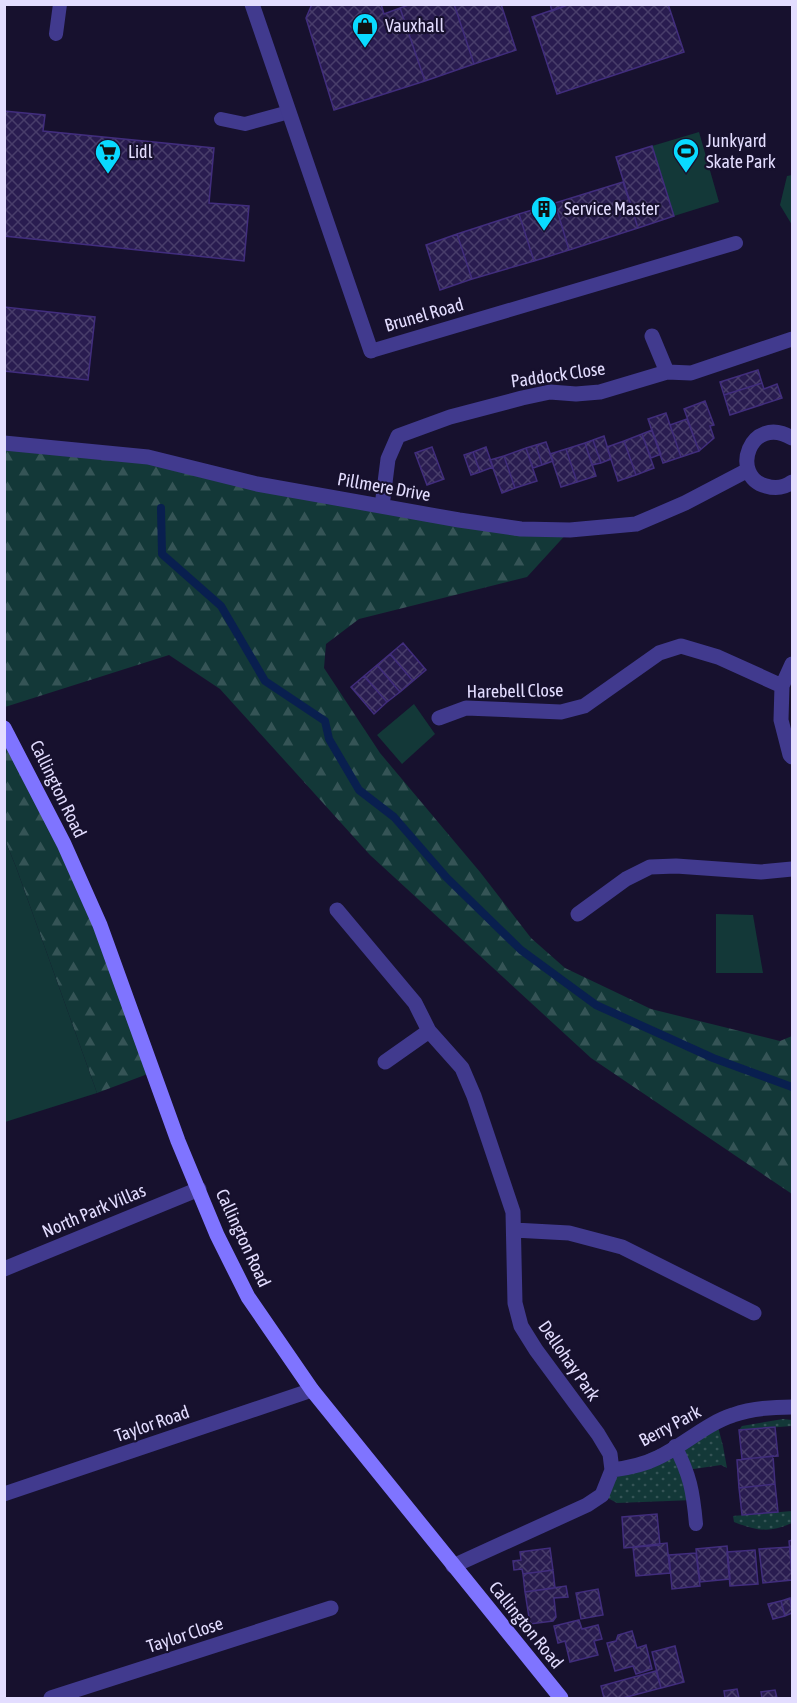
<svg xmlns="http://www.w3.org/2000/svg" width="797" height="1703" viewBox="0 0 797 1703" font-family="'Asap Condensed',sans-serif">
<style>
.grass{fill:url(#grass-dots)}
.forest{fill:url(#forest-firs)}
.park{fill:#133838}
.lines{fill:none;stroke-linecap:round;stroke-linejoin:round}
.stream{stroke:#091f4f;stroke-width:8}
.building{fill:url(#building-cross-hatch);stroke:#412d7d;stroke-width:1.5}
.lane{stroke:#413a8e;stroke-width:14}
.street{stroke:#413a8e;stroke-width:15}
.secondary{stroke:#7f74ff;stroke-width:15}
.labels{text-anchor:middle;stroke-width:4.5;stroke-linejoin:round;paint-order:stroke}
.poi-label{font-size:18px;fill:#e3ddff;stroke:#17112e;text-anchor:start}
.street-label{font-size:18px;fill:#e3ddff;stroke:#17112e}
</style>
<defs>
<pattern id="grass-dots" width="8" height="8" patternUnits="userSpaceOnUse" patternTransform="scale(1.5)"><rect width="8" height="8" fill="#133838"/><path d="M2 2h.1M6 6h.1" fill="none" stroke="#355456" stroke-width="1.8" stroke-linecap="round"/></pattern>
<pattern id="forest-firs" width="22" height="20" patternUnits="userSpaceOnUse" patternTransform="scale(1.5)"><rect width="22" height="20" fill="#133838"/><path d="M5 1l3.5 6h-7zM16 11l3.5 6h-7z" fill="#355456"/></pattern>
<pattern id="building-cross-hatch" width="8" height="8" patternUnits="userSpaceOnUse" patternTransform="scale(1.5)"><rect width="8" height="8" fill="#291c50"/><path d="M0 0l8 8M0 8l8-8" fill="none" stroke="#483d6a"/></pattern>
</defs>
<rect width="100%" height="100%" fill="#17112e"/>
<path class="grass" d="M783,1419L792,1420V1426L739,1430L742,1426Z
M717,1423L723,1446L727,1468L721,1465L687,1470L694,1500L617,1503L602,1495L612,1470Z
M792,1511V1523C770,1533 757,1531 734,1522L733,1516Z"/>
<path class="forest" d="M4,443L60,448L257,484L570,530L527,577L359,619L326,644L324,668L380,753L480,872L531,938L565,968L651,1009L780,1041L792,1036V1194L591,1058L370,855L220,689L169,655L5,707Z
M4,728L64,844L153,1072L97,1093L16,867L5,840Z"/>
<path class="park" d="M699,132L719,202L674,216L652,146Z
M792,175V225L780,205L787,176Z
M414,704L435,734L402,764L377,735Z
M5,840L16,867L97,1093L5,1122Z
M716,914L753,915L763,973H716Z"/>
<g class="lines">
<path class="stream" d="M161,508L162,554L221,606L265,681L325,721L329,739L359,790L394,817L447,878L521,950L596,1005L713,1058L792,1087"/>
</g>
<path class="building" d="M312,4H381L384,14L400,8L425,81L334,110L306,18Z
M411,4H454L474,64L425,81L400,8Z
M454,4H501L516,50L474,64Z
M550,4H570L552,11Z
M570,4H668L684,52L557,94L532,17Z
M4,111L45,115L43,131L214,148L209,203L249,206L244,261L4,236Z
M652,146L674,216L638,228L616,157Z
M623,182L638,228L569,250L555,203Z
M555,203L569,250L534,261L519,214Z
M519,214L534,261L472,279L457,234Z
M457,234L472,279L440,290L426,245Z
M4,307L95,317L88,380L4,371Z
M758,370L762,383L724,395L720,382Z
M762,383L764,389L777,384L782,398L730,415L724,395Z
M705,401L714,425L710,426L714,438L699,451L684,409Z
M666,413L681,457L663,463L648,419Z
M687,419L699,451L681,457L670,425Z
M652,430L661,454L651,458L642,434Z
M642,434L654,468L636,475L624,441Z
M604,436L611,459L601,463L593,440Z
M593,440L601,463L592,465L585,443Z
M624,441L636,475L618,481L607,447Z
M546,442L553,461L542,465L536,445Z
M585,443L596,476L577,482L566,449Z
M536,445L542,465L533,468L526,448Z
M432,447L444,479L427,485L415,453Z
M486,447L493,467L480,472L473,452Z
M526,448L537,481L515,488L504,456Z
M566,449L577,482L561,487L550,454Z
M473,452L480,472L471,475L464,455Z
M504,456L515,488L502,493L490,460Z
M403,643L426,670L413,681L390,654Z
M390,654L413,681L400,692L377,665Z
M377,665L400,692L387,702L364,676Z
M364,676L387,702L374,714L351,687Z
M775,1427L778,1456L742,1459L739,1430Z
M773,1456L775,1484L739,1488L737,1460Z
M775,1484L778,1512L742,1515L739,1488Z
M657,1514L660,1545L624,1548L622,1517Z
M792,1540V1573L789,1541Z
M667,1543L670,1573L636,1576L633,1547Z
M727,1546L730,1579L700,1582L696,1549Z
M790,1547L792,1580L763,1583L759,1549Z
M550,1548L553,1570L523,1574L522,1569L514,1570L513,1561L521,1560L520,1552Z
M755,1550L758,1584L730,1586L727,1552Z
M696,1553L700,1586L672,1589L669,1555Z
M553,1570L555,1588L525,1592L523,1574Z
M566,1586L568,1597L554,1598L556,1617L553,1621L530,1624L525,1592Z
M598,1589L603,1615L581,1619L576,1593Z
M790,1598L792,1613L785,1616L781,1601Z
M781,1601L785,1616L773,1619L768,1604Z
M579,1620L582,1629L598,1625L602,1639L594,1641L598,1655L570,1662L565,1641L558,1643L554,1626Z
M632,1631L637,1648L646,1645L652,1669L636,1674L633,1666L615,1671L607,1643L616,1641L618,1635Z
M675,1646L684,1682L661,1688L652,1652Z
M656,1671L661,1688L623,1698H604L601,1686Z
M737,1689L739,1698H725L724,1691Z
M775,1690L777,1698H762L761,1692Z"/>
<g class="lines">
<path class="lane" d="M56,34L60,4
M221,119L245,124L289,112
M371,351L736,243
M675,1446C690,1475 693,1491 696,1524"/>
<path class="street" d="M252,4L371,351
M652,336L667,372
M792,438C750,413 729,476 766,486C776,489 784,488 792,482
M4,443L148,457L257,484L459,520L521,529L570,530L636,524L685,503L748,470
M382,506L388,459L398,436L450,417L522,398L550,392L576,394L600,392L667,372L691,373L792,339
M792,664L782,686L781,720L790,755L792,757
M439,718L466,708L561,712L584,706L659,653L681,646L718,657L782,686
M337,910L415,1003L429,1031L462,1068L474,1096L513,1212L515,1303L521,1326L536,1350L598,1434L610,1454L612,1470
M578,914L626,879L650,867L676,866L761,872L792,869
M385,1062L429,1031
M514,1230L569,1233L622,1247L754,1313
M4,1269L199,1189
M4,1494L312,1390
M453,1566L587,1505L602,1495L612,1470C628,1468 643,1465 657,1458C683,1446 705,1424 733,1415C752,1408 773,1407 792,1407
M51,1698L331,1608"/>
<path class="secondary" d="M4,728L64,844L100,925L178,1141L217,1235L248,1297L312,1390L561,1698"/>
</g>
<defs>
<g id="shop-pin" transform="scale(1.35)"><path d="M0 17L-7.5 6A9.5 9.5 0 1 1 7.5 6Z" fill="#09daff" stroke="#17112e"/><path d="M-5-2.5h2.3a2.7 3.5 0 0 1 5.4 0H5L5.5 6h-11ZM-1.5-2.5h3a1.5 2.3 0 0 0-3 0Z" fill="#111"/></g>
<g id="stadium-pin" transform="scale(1.35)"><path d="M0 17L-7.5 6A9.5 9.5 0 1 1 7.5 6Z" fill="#09daff" stroke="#17112e"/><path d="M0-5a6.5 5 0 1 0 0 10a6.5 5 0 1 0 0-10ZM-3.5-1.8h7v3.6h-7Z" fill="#111"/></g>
<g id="supermarket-pin" transform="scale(1.35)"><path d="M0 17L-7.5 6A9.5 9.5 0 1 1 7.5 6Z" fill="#09daff" stroke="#17112e"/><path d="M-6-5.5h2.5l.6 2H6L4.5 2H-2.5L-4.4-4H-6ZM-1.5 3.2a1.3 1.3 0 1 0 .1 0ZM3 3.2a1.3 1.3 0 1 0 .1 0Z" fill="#111"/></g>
<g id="building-pin" transform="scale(1.35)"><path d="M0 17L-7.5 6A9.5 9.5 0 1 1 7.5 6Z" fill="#09daff" stroke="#17112e"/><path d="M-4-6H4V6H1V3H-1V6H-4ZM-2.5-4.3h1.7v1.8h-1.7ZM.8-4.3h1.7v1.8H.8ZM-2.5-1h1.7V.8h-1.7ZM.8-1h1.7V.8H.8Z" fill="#111"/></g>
</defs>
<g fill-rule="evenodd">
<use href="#shop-pin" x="365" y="26"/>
<use href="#stadium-pin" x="686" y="151"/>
<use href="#supermarket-pin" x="108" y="152"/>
<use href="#building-pin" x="544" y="209"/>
</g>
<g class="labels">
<g class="poi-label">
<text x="385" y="32">Vauxhall</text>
<text x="706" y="147">Junkyard<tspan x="706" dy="21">Skate Park</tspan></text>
<text x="128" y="158">Lidl</text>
<text x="564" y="215">Service Master</text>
</g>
<g class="street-label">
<text transform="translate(424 315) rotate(-16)" y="6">Brunel Road</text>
<text transform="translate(558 375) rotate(-8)" y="6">Paddock Close</text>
<text transform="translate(384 487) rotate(10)" y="6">Pillmere Drive</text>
<text transform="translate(515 691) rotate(-1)" y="6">Harebell Close</text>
<text transform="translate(58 789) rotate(64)" y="6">Callington Road</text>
<text transform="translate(94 1211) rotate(-23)" y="6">North Park Villas</text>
<text transform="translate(243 1238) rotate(65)" y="6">Callington Road</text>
<text transform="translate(569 1361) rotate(55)" y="6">Dellohay Park</text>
<text transform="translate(152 1424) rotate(-19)" y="6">Taylor Road</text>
<text transform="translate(670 1426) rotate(-28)" y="6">Berry Park</text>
<text transform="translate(526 1625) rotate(51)" y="6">Callington Road</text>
<text transform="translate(185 1635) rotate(-18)" y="6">Taylor Close</text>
</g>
</g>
<rect width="797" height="1703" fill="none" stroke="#e3ddff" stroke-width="12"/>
</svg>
